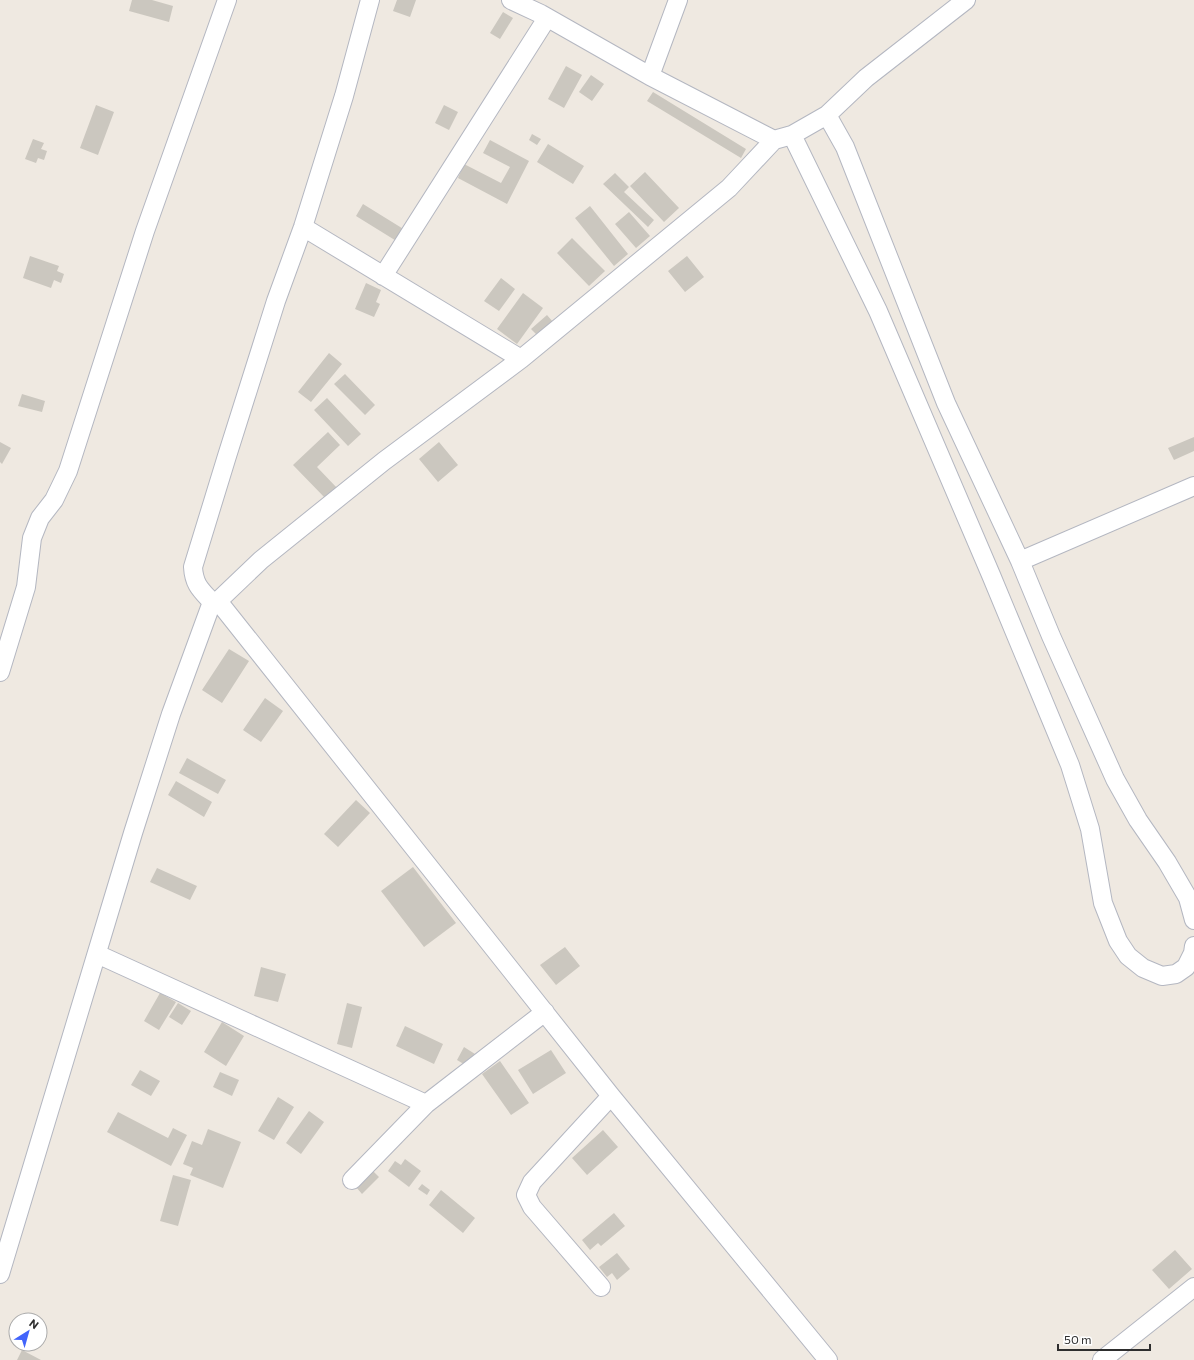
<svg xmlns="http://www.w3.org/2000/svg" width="1194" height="1360" viewBox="0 0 1194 1360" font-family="Commissioner,sans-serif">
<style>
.building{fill:#cbc7bf}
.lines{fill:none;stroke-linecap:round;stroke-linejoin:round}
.minor-casing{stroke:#b4b7c1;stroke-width:20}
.minor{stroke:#fff;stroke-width:18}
</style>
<rect width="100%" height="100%" fill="#efe9e1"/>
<path class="building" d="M132,0H152L173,6L169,22L129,11Z
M397,0H416L410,17L393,11Z
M503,12L513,18L500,39L490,33Z
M566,66L582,75L564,108L548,99Z
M591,75L604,84L592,101L579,92Z
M653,92L746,149L741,158L647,101Z
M96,105L114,112L98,155L80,148Z
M444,105L458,112L449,130L435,123Z
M532,134L541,139L537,145L529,140Z
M33,139L44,143L41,149L47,151L44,160L38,158L36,163L25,159Z
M490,140L529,161L507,204L458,178L464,164L501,183L510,167L483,153Z
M548,144L584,166L573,184L537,162Z
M645,172L679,208L664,222L630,186Z
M615,173L629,187L624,192L654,220L648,227L603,184Z
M363,204L405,230L398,242L356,216Z
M590,206L628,254L614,266L575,218Z
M629,212L650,236L636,248L615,224Z
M572,238L605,271L589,286L557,253Z
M30,256L59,266L57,271L64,274L61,283L54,280L51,288L23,278Z
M687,256L704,277L685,292L668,271Z
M501,278L515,289L499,311L484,301Z
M366,283L381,290L376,302L380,304L374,317L355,309Z
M523,293L543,308L517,344L497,329Z
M547,315L553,322L538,336L531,329Z
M329,353L342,364L311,402L298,392Z
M345,374L375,405L365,415L334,384Z
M22,394L45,401L42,412L18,406Z
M327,398L361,434L348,446L314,410Z
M328,432L340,445L317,467L337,488L326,499L293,465Z
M1194,437V451L1174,460L1168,448Z
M0,442L11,448L2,464L0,462Z
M439,442L458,465L438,482L419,459Z
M229,649L249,661L222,703L202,690Z
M265,698L283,711L261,742L243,730Z
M187,758L226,780L218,794L179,773Z
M176,781L212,802L204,817L168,795Z
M356,800L370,813L338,847L324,834Z
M413,867L456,923L424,947L381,891Z
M157,868L197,886L190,900L150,882Z
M565,947L580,966L556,985L540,965Z
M261,967L286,974L278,1002L254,996Z
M160,993L176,1002L159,1030L144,1021Z
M178,1003L191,1011L182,1025L169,1017Z
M347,1003L362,1007L352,1048L337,1044Z
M222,1022L244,1036L226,1066L204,1052Z
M405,1026L443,1044L434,1064L396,1046Z
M464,1047L475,1054L467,1066L457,1060Z
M551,1050L566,1073L533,1094L518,1070Z
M500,1061L529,1103L511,1115L482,1074Z
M140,1070L160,1081L151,1096L131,1085Z
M220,1072L239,1080L232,1096L213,1087Z
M278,1097L294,1107L274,1140L258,1131Z
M309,1111L324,1122L301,1154L286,1143Z
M118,1112L168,1138L173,1128L187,1135L171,1166L107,1132Z
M208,1129L241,1142L223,1188L190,1175L193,1168L183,1164L192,1141L202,1145Z
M603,1130L618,1147L587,1175L572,1158Z
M405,1159L421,1171L409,1187L388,1171L395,1161L401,1165Z
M373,1171L379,1177L362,1194L356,1187Z
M173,1175L191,1180L178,1226L160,1221Z
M422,1184L430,1190L427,1195L418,1189Z
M441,1190L475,1218L463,1233L429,1205Z
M614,1213L625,1226L601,1246L598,1243L590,1250L582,1240Z
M1175,1250L1192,1269L1169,1289L1152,1270Z
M617,1253L630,1269L617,1280L612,1273L607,1277L599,1267Z
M22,1350L41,1360H17Z"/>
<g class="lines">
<g class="minor-casing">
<path id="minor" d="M370,0L344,96L303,227L276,301L227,456L193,567C194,585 201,590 212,602L218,601L261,560L384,461L521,359L729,188L774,140
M511,0L541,14L650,76L774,140L792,135L827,115L866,78L966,0
M650,76L678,0
M827,115L845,147L946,403L1020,561L1051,636L1115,779L1138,820L1167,862L1188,898L1194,920
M792,135L878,311L991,575L1070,765L1090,829L1103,903L1118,941L1128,956L1143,968L1162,976L1176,974L1186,967L1193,953L1194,946
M303,227L521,359
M383,276L547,18
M1020,561L1194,486
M218,601L611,1096L828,1360
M0,672L26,587L32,538L40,518L54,500L68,471L145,231L227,0
M97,954L426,1104
M352,1180L426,1104L545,1012
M0,1274L133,833L171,714L212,602
M601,1287L532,1207L526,1195L532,1182L611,1096
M1102,1360L1194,1287"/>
</g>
<use href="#minor" class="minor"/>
</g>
<g transform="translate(28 1332) rotate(37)"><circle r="19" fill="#ffffff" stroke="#ababab"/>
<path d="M0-3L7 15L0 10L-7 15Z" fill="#4264fb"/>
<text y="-6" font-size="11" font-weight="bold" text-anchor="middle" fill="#2e2e2e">N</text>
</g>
<path d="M1058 1344v6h92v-6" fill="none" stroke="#2e2e2e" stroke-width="2"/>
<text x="1064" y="1344" font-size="12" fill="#2e2e2e" stroke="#ffffff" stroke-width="3" paint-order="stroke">50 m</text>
</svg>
